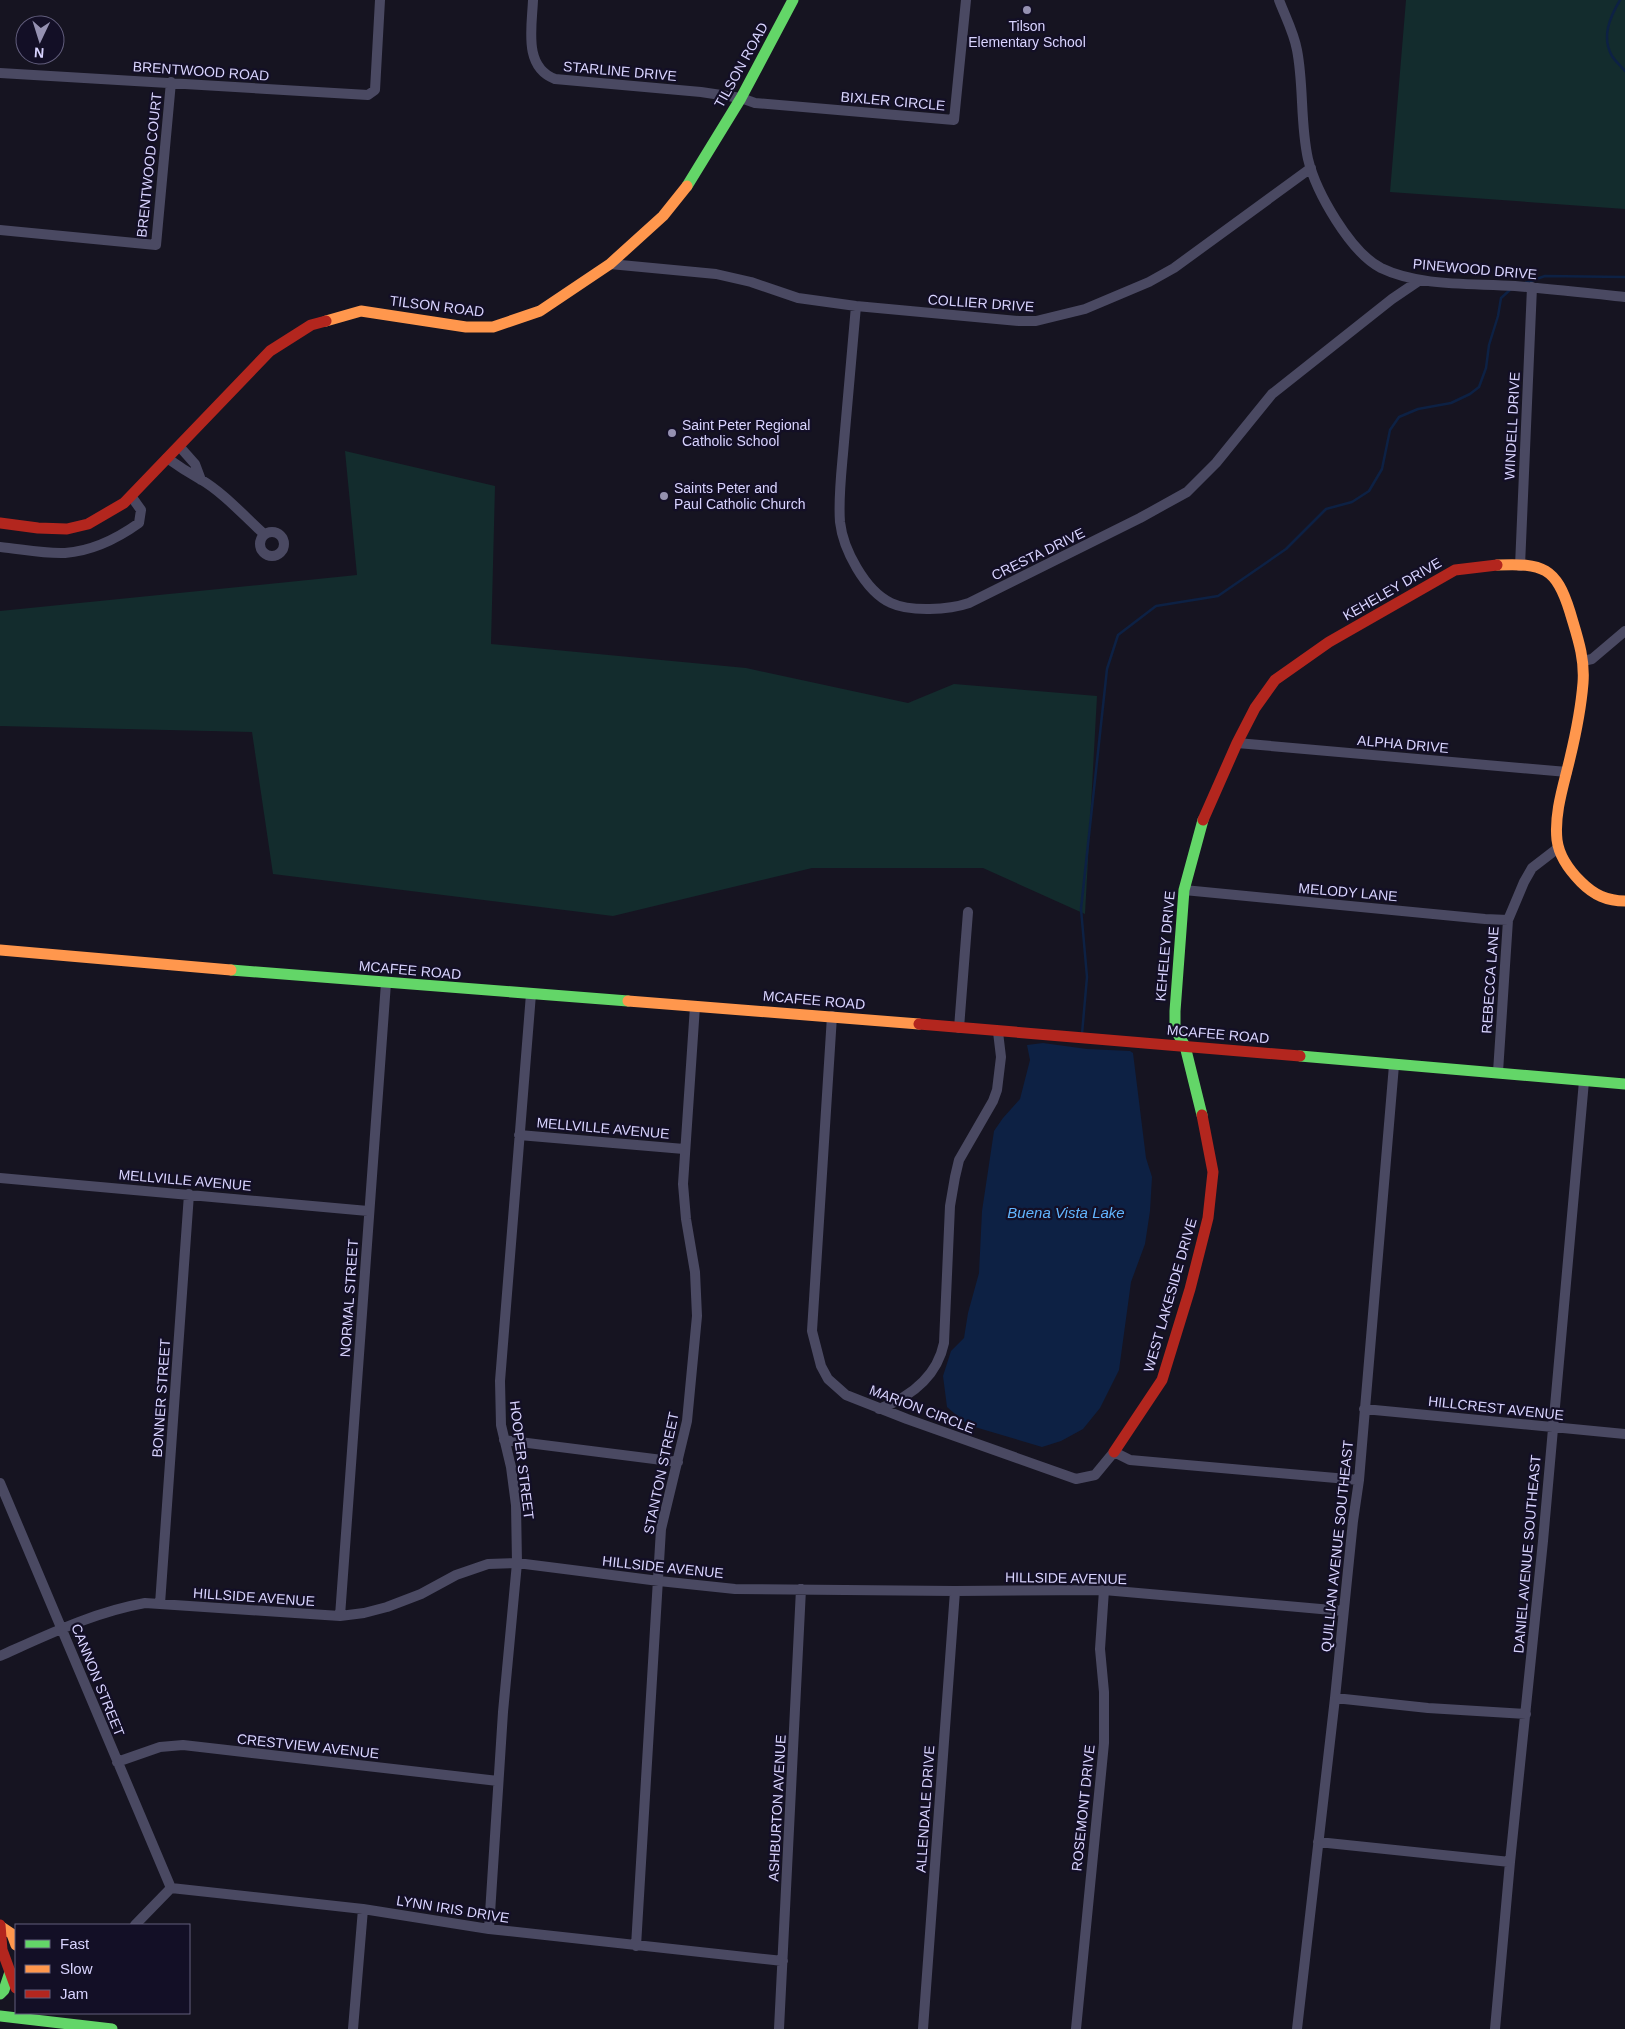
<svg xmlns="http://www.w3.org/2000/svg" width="1625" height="2029" viewBox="0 0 1625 2029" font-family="Arial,sans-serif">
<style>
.green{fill:#132c2d}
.water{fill:#0d2144}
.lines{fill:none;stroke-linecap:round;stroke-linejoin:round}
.stream{stroke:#0d2144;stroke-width:2.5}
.street{stroke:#4a4962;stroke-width:10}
.fast{stroke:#63d668;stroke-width:11}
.slow{stroke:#ff974d;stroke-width:11}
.jam{stroke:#b3261e;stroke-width:11}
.poi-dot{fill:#9591b1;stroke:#130f26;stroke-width:2}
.labels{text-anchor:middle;stroke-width:4.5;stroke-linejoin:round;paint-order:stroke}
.poi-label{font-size:14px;fill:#d9d4ff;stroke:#130f26;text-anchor:start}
.street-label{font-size:14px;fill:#d9d4ff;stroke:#130f26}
.water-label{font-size:15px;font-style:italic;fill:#62b6ff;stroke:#130f26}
</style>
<rect width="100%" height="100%" fill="#161421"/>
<path class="green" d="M1406,0H1625V209L1390,192Z
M345,451L495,486L491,644L746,668L908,703L954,684L1097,696L1085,914L983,868H812L613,916L273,874L252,732L0,726V611L357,575Z"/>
<path class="water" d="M1043,1043L1087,1049L1130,1051L1133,1053L1146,1158L1152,1177L1150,1211L1145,1244L1131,1282L1119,1370L1100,1408L1083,1429L1061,1441L1042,1447L968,1425L947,1407L943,1376L951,1351L964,1338L968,1313L979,1273L982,1211L994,1131L1003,1118L1020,1099L1030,1060L1027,1045Z"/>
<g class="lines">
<path class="stream" d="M1620,0C1610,17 1601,37 1612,56C1615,61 1621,66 1625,71
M1525,283L1545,276L1625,277
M1082,1034L1087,977L1081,909L1107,669L1118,635L1156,606L1218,596L1286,549L1326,509L1352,502L1369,491L1382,469L1390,430L1399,417L1418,409L1451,403L1470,394L1479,387L1486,368L1489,345L1498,316L1501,298L1511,289"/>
<path class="street" d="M533,0C532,27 523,67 555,79L701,92L741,98L755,103L954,120L966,0
M1279,0C1285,16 1294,33 1297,50C1304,86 1300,123 1308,159C1316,192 1350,252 1381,268C1420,287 1473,283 1515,286C1552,289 1588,293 1625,297
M0,73L368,95L375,90L380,0
M0,230L156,245L171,82
M610,264L716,274L751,282L798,298L856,306L1019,321H1036L1085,309L1149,282L1174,268L1311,168
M856,306C852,352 848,397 844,442C842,468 838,496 840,522C843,549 865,591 891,603C910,612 949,610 969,603L1140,518L1187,492L1216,463L1272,394L1392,299L1420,280
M179,446L195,464L201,480
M167,458C178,466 189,473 200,479C224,493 244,516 264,534
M260 544a12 12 0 1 1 24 0a12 12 0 1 1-24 0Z
M0,547C21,549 44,554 65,553C92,551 118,538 139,523L141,510L131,496
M1520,566L1532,287
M1583,661L1592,659L1625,631
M1237,743L1567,772
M1184,890L1485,919L1508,920
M832,1016L812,1331L821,1366L828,1379L846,1395L907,1419L1076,1479L1095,1475L1114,1452L1130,1460L1359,1480
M959,1028L968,912
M1498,1072L1508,920L1524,882L1532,868L1558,848
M519,1135L684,1149
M0,1178L368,1211
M879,1409C910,1397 937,1377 944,1343L950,1206L955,1177L959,1160L993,1101L997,1090L1001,1057L998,1032
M1364,1409L1625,1434
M504,1440L678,1462
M0,1483L171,1888
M160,1604L189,1194
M340,1616L386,983
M0,1656C47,1635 94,1612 145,1603L340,1616L364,1613L387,1607L421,1594L456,1575L488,1564L517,1563L659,1581L735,1589L955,1591L1104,1590L1343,1611
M1335,1698L1428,1708L1526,1714
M117,1762L160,1747L183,1745L498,1781
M1318,1842L1510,1862
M135,1925L171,1888L363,1909L489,1929L783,1961
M489,1929L503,1712L517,1563L516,1505L511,1467L501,1425L500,1381L531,994
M636,1946L661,1529L687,1421L697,1316L695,1272L686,1219L683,1184L695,1006
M353,2029L363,1909
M779,2029L801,1589
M923,2029L955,1591
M1076,2029L1104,1743V1692L1100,1649L1104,1590
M1297,2029L1335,1698L1353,1521L1359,1480L1394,1065
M1495,2029L1510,1862L1543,1541L1584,1081"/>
<path class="fast" d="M687,186L741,98L793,0
M231,970L628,1001
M1300,1056L1625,1084
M1202,1115L1185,1046L1175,1029V1011L1184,890L1203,820
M0,1994L4,1990L10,1972
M0,2016L112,2029"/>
<path class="slow" d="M326,321L361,311L466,327H493L540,311L610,264L663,216L687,186
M1497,565C1543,563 1556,567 1570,612C1577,636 1585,657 1583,683C1581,708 1576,733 1570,758C1564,784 1554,813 1557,840C1559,856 1570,871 1581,882C1594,895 1607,901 1625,901
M0,950L231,970
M628,1001L919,1024
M0,1926L12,1934L16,1945"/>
<path class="jam" d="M0,523L38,528L67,529L88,524L124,503L270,351L311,325L326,321
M1203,820L1237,743L1255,708L1275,680L1329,642L1455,570L1497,565
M919,1024L1300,1056
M1114,1452L1162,1380L1190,1289L1208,1218L1213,1172L1202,1115
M0,1925L2,1950L16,1988"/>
</g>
<g class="poi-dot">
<circle cx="1027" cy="10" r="5"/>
<circle cx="672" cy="433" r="5"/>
<circle cx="664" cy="496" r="5"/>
</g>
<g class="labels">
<g class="poi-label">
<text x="1027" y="31" text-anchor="middle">Tilson<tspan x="1027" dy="16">Elementary School</tspan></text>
<text x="682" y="430">Saint Peter Regional<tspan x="682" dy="16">Catholic School</tspan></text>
<text x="674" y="493">Saints Peter and<tspan x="674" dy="16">Paul Catholic Church</tspan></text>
</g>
<g class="street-label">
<text transform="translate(741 65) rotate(-61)" y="5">TILSON ROAD</text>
<text transform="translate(201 71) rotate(4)" y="5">BRENTWOOD ROAD</text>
<text transform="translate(620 71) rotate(5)" y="5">STARLINE DRIVE</text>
<text transform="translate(893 101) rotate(5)" y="5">BIXLER CIRCLE</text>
<text transform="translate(149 165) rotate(-84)" y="5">BRENTWOOD COURT</text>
<text transform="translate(1475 269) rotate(5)" y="5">PINEWOOD DRIVE</text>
<text transform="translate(981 303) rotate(4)" y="5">COLLIER DRIVE</text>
<text transform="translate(437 306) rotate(7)" y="5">TILSON ROAD</text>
<text transform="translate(1512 426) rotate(-87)" y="5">WINDELL DRIVE</text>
<text transform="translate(1038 554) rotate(-26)" y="5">CRESTA DRIVE</text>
<text transform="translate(1392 589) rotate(-30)" y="5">KEHELEY DRIVE</text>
<text transform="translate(1403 744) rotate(5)" y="5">ALPHA DRIVE</text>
<text transform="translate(1348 892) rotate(5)" y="5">MELODY LANE</text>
<text transform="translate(1165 946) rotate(-85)" y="5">KEHELEY DRIVE</text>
<text transform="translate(410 970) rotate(5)" y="5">MCAFEE ROAD</text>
<text transform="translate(1490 980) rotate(-86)" y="5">REBECCA LANE</text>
<text transform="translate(814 1000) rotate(5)" y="5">MCAFEE ROAD</text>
<text transform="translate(1218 1034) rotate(5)" y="5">MCAFEE ROAD</text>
<text transform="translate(603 1128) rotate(5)" y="5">MELLVILLE AVENUE</text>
<text transform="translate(185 1180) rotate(5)" y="5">MELLVILLE AVENUE</text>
<text transform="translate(1170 1295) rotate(-74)" y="5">WEST LAKESIDE DRIVE</text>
<text transform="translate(349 1298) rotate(-86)" y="5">NORMAL STREET</text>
<text transform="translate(161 1398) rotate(-86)" y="5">BONNER STREET</text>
<text transform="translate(1496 1408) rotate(6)" y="5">HILLCREST AVENUE</text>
<text transform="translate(922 1409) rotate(21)" y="5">MARION CIRCLE</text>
<text transform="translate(522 1460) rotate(83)" y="5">HOOPER STREET</text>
<text transform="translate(661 1473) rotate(-78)" y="5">STANTON STREET</text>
<text transform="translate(1337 1546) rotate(-84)" y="5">QUILLIAN AVENUE SOUTHEAST</text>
<text transform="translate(1527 1554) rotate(-85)" y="5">DANIEL AVENUE SOUTHEAST</text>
<text transform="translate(663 1567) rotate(6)" y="5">HILLSIDE AVENUE</text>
<text transform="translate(1066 1578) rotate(1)" y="5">HILLSIDE AVENUE</text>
<text transform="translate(254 1597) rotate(4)" y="5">HILLSIDE AVENUE</text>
<text transform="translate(98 1680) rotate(68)" y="5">CANNON STREET</text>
<text transform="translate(308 1746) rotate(6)" y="5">CRESTVIEW AVENUE</text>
<text transform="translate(777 1808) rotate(-87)" y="5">ASHBURTON AVENUE</text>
<text transform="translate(1083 1808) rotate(-84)" y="5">ROSEMONT DRIVE</text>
<text transform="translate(925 1809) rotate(-86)" y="5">ALLENDALE DRIVE</text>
<text transform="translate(453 1909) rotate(9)" y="5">LYNN IRIS DRIVE</text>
</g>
<g class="water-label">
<text x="1066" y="1218">Buena Vista Lake</text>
</g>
</g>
<rect x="15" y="1924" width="175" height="90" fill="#130f26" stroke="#625e7d"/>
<rect x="25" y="1940" width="25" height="8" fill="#63d668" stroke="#625e7d"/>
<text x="60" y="1949" font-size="15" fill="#d9d4ff">Fast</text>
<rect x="25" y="1965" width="25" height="8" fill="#ff974d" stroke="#625e7d"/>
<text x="60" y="1974" font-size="15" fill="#d9d4ff">Slow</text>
<rect x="25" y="1990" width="25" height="8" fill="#b3261e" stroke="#625e7d"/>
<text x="60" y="1999" font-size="15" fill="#d9d4ff">Jam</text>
<g transform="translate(40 40) rotate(184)"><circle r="24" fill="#130f26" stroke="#625e7d"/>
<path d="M0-4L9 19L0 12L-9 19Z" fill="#9591b1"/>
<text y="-8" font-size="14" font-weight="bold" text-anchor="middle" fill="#d9d4ff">N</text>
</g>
</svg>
